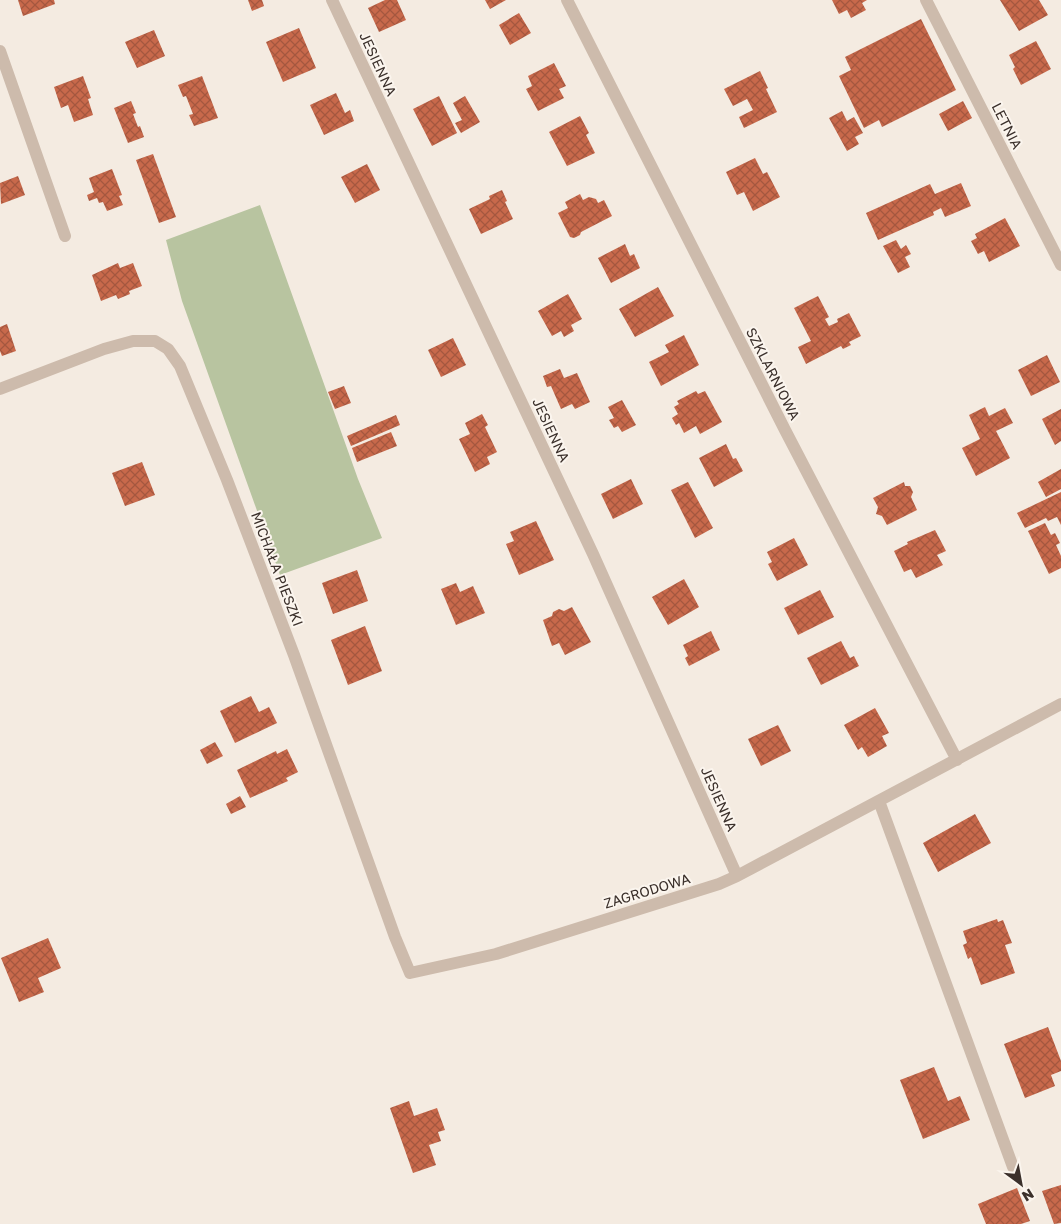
<svg xmlns="http://www.w3.org/2000/svg" width="1061" height="1224" viewBox="0 0 1061 1224" font-family="'Golos Text',sans-serif">
<style>
.green{fill:#b8c4a0}
.building{fill:url(#building-cross-hatch)}
.lines{fill:none;stroke-linecap:round;stroke-linejoin:round}
.street{stroke:#cdbbac;stroke-width:12}
.labels{text-anchor:middle;stroke-width:4;stroke-linejoin:round;paint-order:stroke}
.street-label{font-size:14px;fill:#3b302b;stroke:#fbf5ee}
</style>
<defs>
<pattern id="building-cross-hatch" width="8" height="8" patternUnits="userSpaceOnUse" patternTransform="scale(1.25)"><rect width="8" height="8" fill="#c8694b"/><path d="M0 0l8 8M0 8l8-8" fill="none" stroke="#a4573f"/></pattern>
</defs>
<rect width="100%" height="100%" fill="#f4ebe1"/>
<path class="green" d="M260,205L358,479L382,538L280,575L182,301L166,240Z"/>
<path class="building" d="M18,0H54L55,4L23,16Z
M248,0H262L264,6L252,11Z
M385,0H397L406,20L379,32L368,8Z
M485,0H506L490,9Z
M832,0H867L862,3L866,10L851,18L847,10L839,14Z
M1000,0H1039L1048,15L1019,31Z
M519,13L531,33L510,45L499,25Z
M921,19L956,90L882,127L879,120L864,128L839,76L851,70L845,57Z
M299,28L316,68L283,82L266,42Z
M154,30L165,56L137,68L125,42Z
M1036,41L1051,69L1021,85L1013,69L1015,67L1009,55Z
M554,63L566,86L559,89L564,98L538,111L526,89L532,86L528,76Z
M760,71L768,88L766,89L777,112L744,128L739,117L753,110L747,99L733,106L724,89Z
M83,76L91,98L88,99L93,115L74,122L68,105L61,108L54,87Z
M202,76L218,118L194,126L189,115L193,114L186,96L183,97L178,85Z
M336,93L345,113L350,110L354,121L324,135L310,105Z
M439,96L457,133L432,146L413,109Z
M465,96L480,122L461,133L455,123L462,120L453,103Z
M131,101L136,113L133,114L138,127L140,126L144,137L128,143L114,108Z
M963,101L972,118L948,131L939,114Z
M842,111L847,121L854,117L863,133L855,137L859,144L847,151L829,118Z
M580,116L589,133L586,135L595,153L567,166L549,132Z
M153,154L176,217L159,223L136,160Z
M755,158L763,174L767,172L780,197L753,211L744,192L737,195L726,172Z
M367,164L380,190L355,203L341,177Z
M112,169L122,195L119,196L123,205L107,211L103,202L99,203L97,198L89,201L87,195L94,192L89,178Z
M18,176L25,195L1,204L0,183Z
M961,183L971,206L945,217L941,208L933,212L934,215L878,240L866,213L930,184L935,194Z
M502,190L507,201L505,202L513,219L481,234L469,209L490,199L489,196Z
M580,194L583,200L589,197L596,199L598,203L604,200L612,216L581,232L580,235L574,238L570,237L558,213L568,208L565,202Z
M1005,218L1020,246L989,262L984,251L978,254L971,241L977,238L975,234Z
M896,240L901,249L906,245L911,254L905,257L910,267L898,273L883,246Z
M625,244L630,256L634,254L640,268L611,283L598,258Z
M118,263L120,268L133,263L142,286L129,291L130,294L118,299L116,295L101,301L92,275Z
M658,287L674,316L635,337L619,309Z
M568,294L582,319L571,325L574,331L564,337L561,331L552,336L538,311Z
M818,296L829,317L825,319L829,326L838,322L837,319L849,313L861,336L849,342L851,345L843,349L841,346L806,364L798,347L811,341L794,308Z
M7,324L16,351L2,356L0,351V327Z
M684,335L699,365L661,386L649,362L669,352L665,345Z
M453,338L466,365L441,377L428,350Z
M1047,355L1060,382L1031,396L1018,370Z
M560,369L564,378L577,373L590,402L575,409L572,404L561,409L551,386L547,387L543,376Z
M344,386L351,403L335,409L328,392Z
M696,391L698,394L705,391L722,422L700,434L696,426L684,433L679,423L676,425L672,418L678,414L674,407L679,404L677,401Z
M622,400L636,425L622,432L618,426L614,428L609,420L614,418L608,407Z
M985,407L989,416L1005,408L1013,423L996,431L1010,458L976,476L962,448L980,439L969,415Z
M1061,409V441L1055,445L1042,419Z
M482,414L488,425L485,427L497,452L487,457L490,464L475,472L459,439L470,434L465,423Z
M396,415L400,425L351,446L347,436Z
M391,432L397,446L357,462L352,448Z
M726,444L733,459L736,458L743,471L714,487L699,458Z
M142,462L155,495L125,506L112,473Z
M1061,469V489L1046,497L1038,482Z
M631,479L643,504L613,519L601,494Z
M688,482L713,528L695,538L671,490Z
M904,482L905,486H910L913,492L911,497L917,510L887,525L882,516L876,514L878,507L873,498Z
M1061,492V525L1057,517L1048,521L1046,518L1025,528L1017,513Z
M536,521L554,560L519,575L506,544L514,541L510,532Z
M1045,523L1051,535L1055,533L1060,543L1056,545L1061,556V568L1049,574L1028,531Z
M935,530L946,551L937,555L943,565L916,578L911,569L904,572L894,551L908,544L907,542Z
M794,538L808,565L777,581L768,564L772,562L767,552Z
M357,570L368,601L333,614L322,583Z
M684,579L699,607L668,625L652,597Z
M456,583L460,592L473,586L485,613L456,625L441,589Z
M820,590L834,617L798,635L784,608Z
M572,607L591,642L565,655L559,643L552,646L543,620L552,616L553,612L559,609L564,611Z
M365,626L382,671L348,685L331,640Z
M711,631L720,650L689,666L685,658L688,656L683,645Z
M841,641L850,658L854,656L859,666L821,685L807,658Z
M251,696L259,712L269,707L277,723L235,743L220,711Z
M875,708L889,733L882,736L887,746L868,757L862,747L858,750L844,725Z
M778,725L791,751L761,766L748,739Z
M215,742L223,756L207,764L200,750Z
M287,749L298,772L286,778L288,781L250,798L237,770L276,751L277,754Z
M240,796L246,807L231,814L226,804Z
M975,814L991,843L938,872L923,843Z
M997,919L998,922L1003,920L1012,943L1005,945L1015,973L981,985L971,957L968,959L963,945L967,943L963,931Z
M48,938L61,968L38,978L44,992L19,1002L1,958Z
M1048,1027L1061,1061V1071L1051,1075L1055,1086L1025,1098L1004,1044Z
M934,1067L948,1101L960,1096L970,1120L923,1139L900,1080Z
M409,1101L414,1116L437,1108L445,1130L438,1132L441,1141L429,1145L436,1165L413,1173L390,1108Z
M1061,1185V1223L1054,1224L1042,1191Z
M1017,1188L1030,1221L1021,1224H986L978,1204Z"/>
<g class="lines">
<path class="street" d="M332,0L593,554L737,876
M567,0L785,430L957,760
M926,0L1061,265
M0,51L65,236
M0,389L104,349L133,341H155L168,349L180,366L227,480L294,655L395,937L410,973L496,954L719,884L737,876L1061,704
M879,801L1013,1167"/>
</g>
<g class="labels">
<g class="street-label">
<text transform="translate(378 64) rotate(65)" y="5">JESIENNA</text>
<text transform="translate(1007 126) rotate(63)" y="5">LETNIA</text>
<text transform="translate(773 374) rotate(63)" y="5">SZKLARNIOWA</text>
<text transform="translate(551 430) rotate(65)" y="5">JESIENNA</text>
<text transform="translate(277 569) rotate(69)" y="5">MICHAŁA PIESZKI</text>
<text transform="translate(719 799) rotate(66)" y="5">JESIENNA</text>
<text transform="translate(647 891) rotate(-17)" y="5">ZAGRODOWA</text>
</g>
</g>
<g transform="translate(1021 1184) rotate(148)" stroke="#fbf5ee" stroke-width="4" paint-order="stroke">
<path d="M0-4L9 19L0 12L-9 19Z" fill="#3b302b"/>
<text y="-8" font-size="14" font-weight="bold" text-anchor="middle" fill="#3b302b">N</text>
</g>
</svg>
